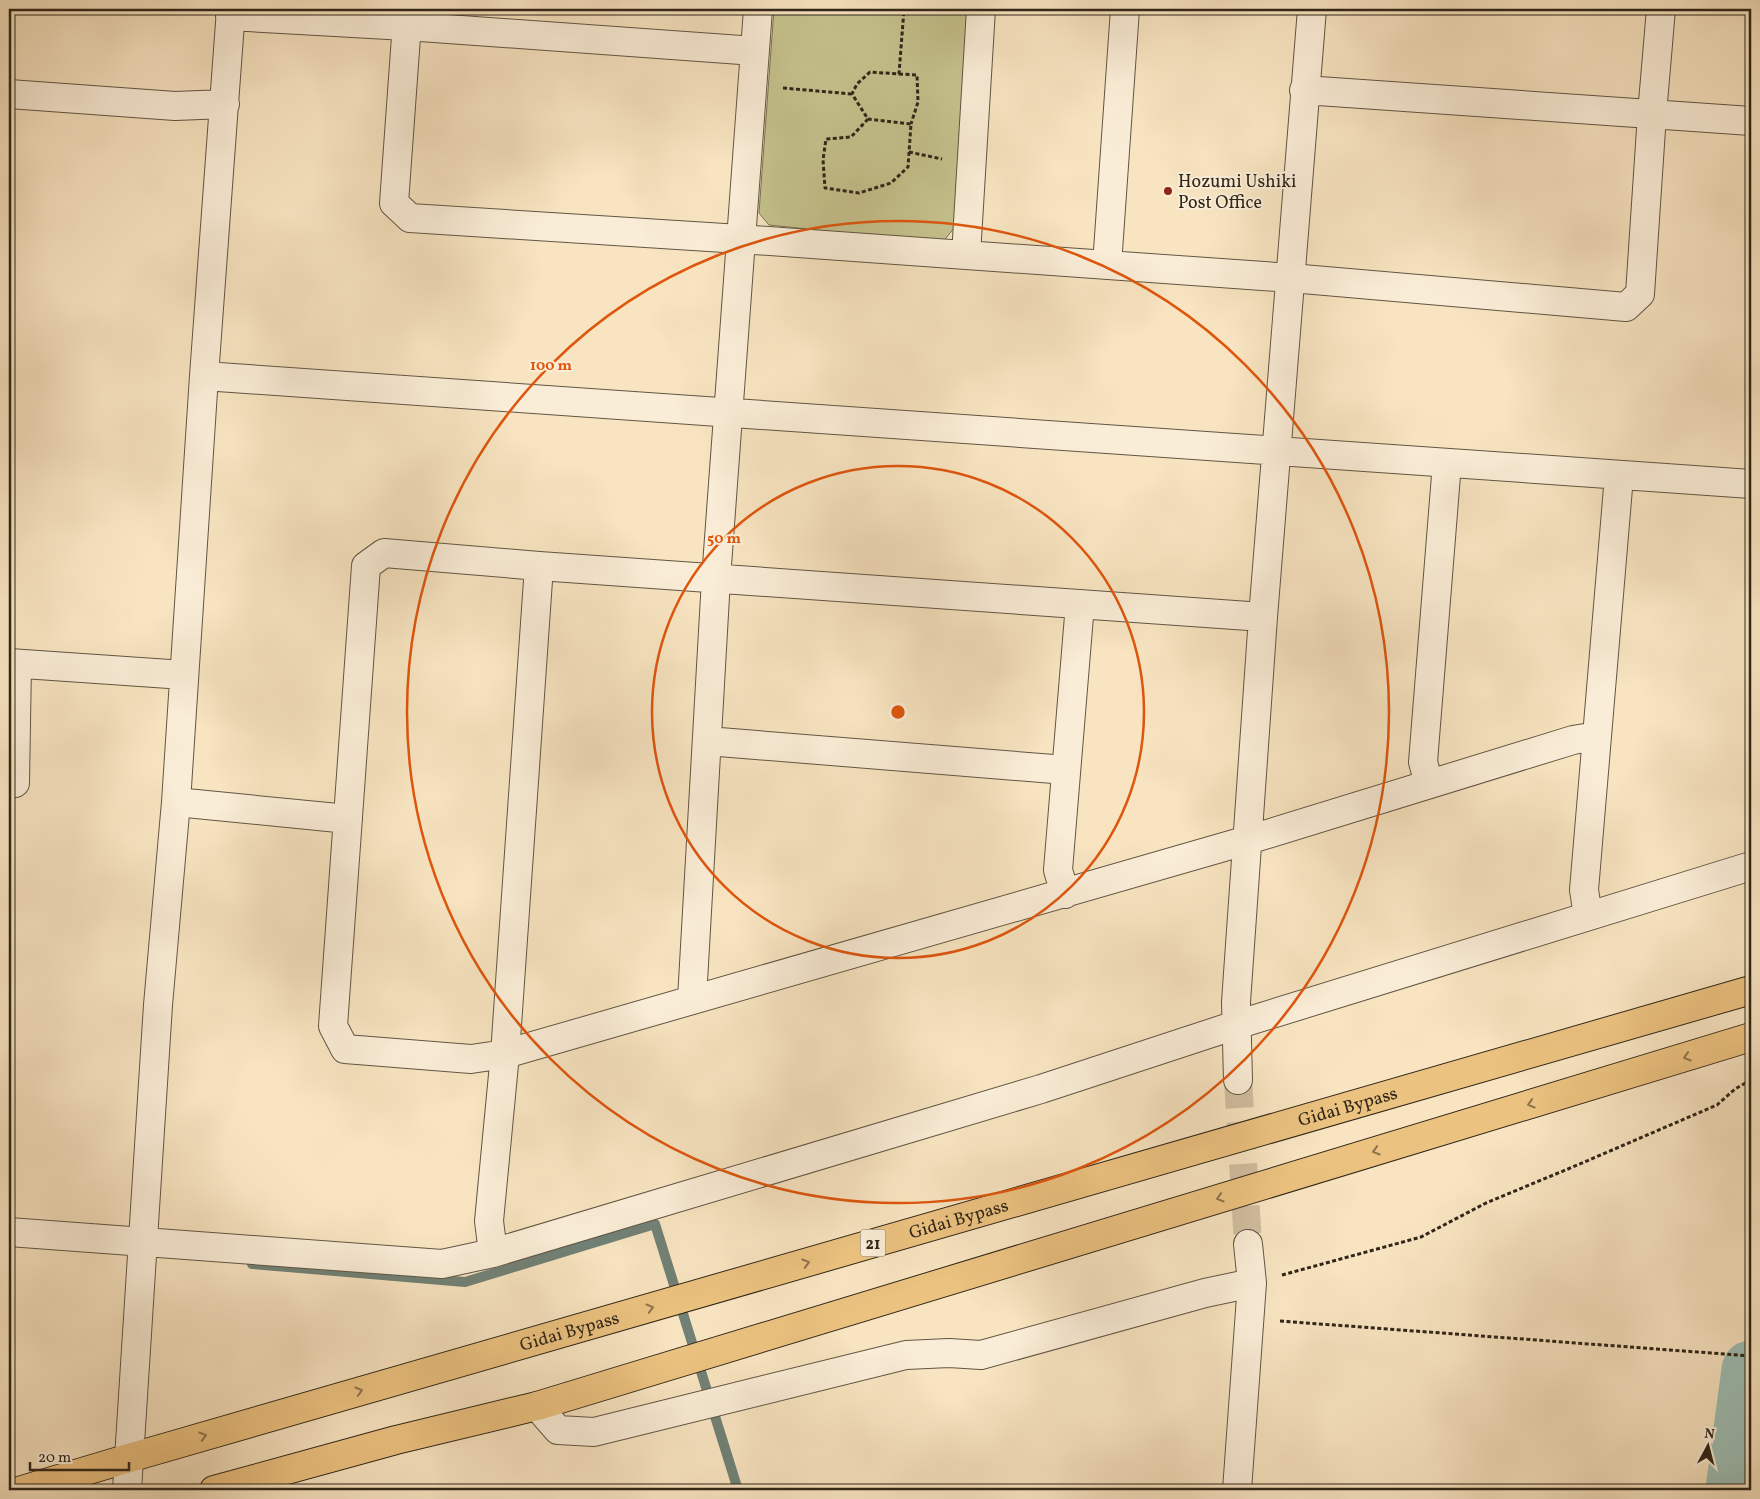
<svg xmlns="http://www.w3.org/2000/svg" width="1760" height="1499" viewBox="0 0 1760 1499" font-family="Vollkorn,serif">
<style>
.green{fill:#c5c28d;stroke:#7a7453}
.lines{fill:none;stroke-linecap:round;stroke-linejoin:round}
.stream{stroke:#718176;stroke-width:10}
.river{stroke:#9dbeb4;stroke-width:59}
.minor-tunnel{stroke:#d0be9f;stroke-width:28;stroke-dasharray:28 14;stroke-linecap:butt}
.minor-casing{stroke:#615643;stroke-width:30}
.trunk-casing{stroke:#2f2619;stroke-width:30}
.path{stroke:#2f2619;stroke-width:3;stroke-dasharray:4 2.5;stroke-linecap:butt}
.minor{stroke:#faedd7;stroke-width:28}
.trunk{stroke:#ecc280;stroke-width:28}
.oneway{stroke:#8e744c}
.ring{fill:none;stroke:#df560d;stroke-width:2.5}
.poi-dot{fill:#8f2418;stroke:#faedd7;stroke-width:2}
.labels{text-anchor:middle;stroke-width:4;stroke-linejoin:round;paint-order:stroke}
.shield{fill:#faedd7;stroke:#6c6252;stroke-width:1}
.shield-label{font-size:16px;font-weight:bold;fill:#2f2619}
.poi-label{font-size:18px;fill:#2f2619;stroke:#faedd7;text-anchor:start}
.street-label{font-size:18px;fill:#2f2619;stroke:#faedd7}
.centre{fill:#df560d;stroke:#faedd7;stroke-width:2.5}
.ring-label{font-size:15px;text-anchor:middle;font-weight:bold;fill:#df560d;stroke:#faedd7;stroke-width:4;stroke-linejoin:round;paint-order:stroke}
</style>
<rect width="100%" height="100%" fill="#f8e4c1"/>
<filter id="stains"><feTurbulence type="fractalNoise" baseFrequency=".004" numOctaves="4"/><feColorMatrix values="0 0 0 0 .2 0 0 0 0 .09 0 0 0 0 .02 0 0 0 .5 -.17"/></filter>
<radialGradient id="worn" r=".72"><stop offset=".6" stop-color="#630" stop-opacity="0"/><stop offset="1" stop-color="#630" stop-opacity=".3"/></radialGradient>
<path class="green" d="M774,9H970L955,227L942,243L769,225L759,213Z"/>
<g class="lines">
<path class="stream" d="M252,1264L465,1282L655,1224L738,1490"/>
<path class="river" d="M1735,1490L1751,1370"/>
<path class="minor-tunnel" d="M1238,1080L1248,1244"/>
<g class="minor-casing">
<path id="minor" d="M408,9L394,203L410,218L740,239L1291,278L1626,307L1640,294L1652,114L1661,9
M230,16L406,26L755,51
M1304,90L1751,121
M9,94L175,106L225,104
M966,255L981,9
M1107,265L1125,9
M204,376L1751,484
M1263,617L539,566L384,553L366,566L333,1026L345,1049L471,1059L505,1054L1248,840L1573,740L1597,736
M9,663L184,675
M707,741L1066,770
M15,783L17,664
M1429,784L1423,762L1447,463
M176,802L348,819
M1065,894L1058,870L1080,604
M1588,916L1584,890L1619,476
M692,999L716,579L758,9
M1238,1080L1236,1002L1263,617L1312,9
M9,1232L442,1264L493,1253L1041,1089L1236,1025L1751,866
M493,1253L489,1221L505,1054L539,566
M537,1406L558,1430L594,1432L906,1355L949,1353L981,1355L1205,1293L1252,1283
M127,1490L158,1005L176,802L204,376L231,9
M1237,1490L1252,1283L1248,1244"/>
</g>
<g class="trunk-casing">
<g id="trunk">
<path id="s1" d="M22,1490L129,1458L1751,990"/>
<path d="M214,1490L396,1440L537,1406L1751,1037"/>
</g>
</g>
<path class="path" d="M899,74L917,75L918,102L911,124
M783,88L852,94
M868,119L851,137L826,139L823,160L825,188L859,193L891,183L908,167L911,124L868,119L852,94L857,84L870,72L899,74L904,9
M909,152L942,159
M1282,1275L1421,1237L1486,1203L1568,1169L1717,1105L1735,1089L1751,1080
M1280,1321L1751,1356"/>
<use href="#minor" class="minor"/>
<use href="#trunk" class="trunk"/>
</g>
<defs><path id="oneway-chevron" d="M-2-3.5L2.5 0L-2 3.5" fill="none" stroke-width="1.6" stroke-linecap="round" stroke-linejoin="round" transform="scale(1.25)"/></defs>
<g class="oneway">
<use href="#oneway-chevron" transform="translate(1687 1057) rotate(163)"/>
<use href="#oneway-chevron" transform="translate(1531 1104) rotate(163)"/>
<use href="#oneway-chevron" transform="translate(1376 1151) rotate(163)"/>
<use href="#oneway-chevron" transform="translate(1220 1198) rotate(163)"/>
<use href="#oneway-chevron" transform="translate(806 1263) rotate(-16)"/>
<use href="#oneway-chevron" transform="translate(650 1308) rotate(-16)"/>
<use href="#oneway-chevron" transform="translate(359 1391) rotate(-16)"/>
<use href="#oneway-chevron" transform="translate(203 1436) rotate(-16)"/>
</g>
<g class="ring">
<circle cx="898" cy="712" r="246"/>
<circle cx="898" cy="712" r="491"/>
</g>
<circle class="poi-dot" cx="1168" cy="191" r="5"/>
<g class="labels">
<rect class="shield" x="860.5" y="1229.5" width="25" height="27" rx="4"/>
<g class="shield-label">
<text x="873" y="1249">21</text>
</g>
<g class="poi-label">
<text x="1178" y="187">Hozumi Ushiki<tspan x="1178" dy="21">Post Office</tspan></text>
</g>
<g class="street-label">
<text dy="6" stroke="none"><textPath href="#s1" startOffset="1380">Gidai Bypass</textPath></text>
<text dy="6" stroke="none"><textPath href="#s1" startOffset="975">Gidai Bypass</textPath></text>
<text dy="6" stroke="none"><textPath href="#s1" startOffset="570">Gidai Bypass</textPath></text>
</g>
</g>
<circle cx="898" cy="712" r="8" class="centre"/>
<g class="ring-label">
<text x="551" y="370">100 m</text>
<text x="724" y="543">50 m</text>
</g>
<rect width="1760" height="1499" fill="none" stroke="#f8e4c1" stroke-width="30"/>
<rect x="10" y="10" width="1740" height="1479" fill="none" stroke="#2f2619" stroke-width="2.5"/>
<rect x="15" y="15" width="1730" height="1469" fill="none" stroke="#2f2619"/>
<g transform="translate(1708 1446) rotate(7)" stroke="#faedd7" stroke-width="4" paint-order="stroke">
<path d="M0-4L9 19L0 12L-9 19Z" fill="#2f2619"/>
<text y="-8" font-size="14" font-weight="bold" text-anchor="middle" fill="#2f2619">N</text>
</g>
<path d="M30 1462v8h99v-8" fill="none" stroke="#2f2619" stroke-width="2.5"/>
<text x="38" y="1462" font-size="15" fill="#2f2619" stroke="#faedd7" stroke-width="4" paint-order="stroke">20 m</text>
<rect width="100%" height="100%" filter="url(#stains)"/>
<rect width="100%" height="100%" fill="url(#worn)"/>
</svg>
